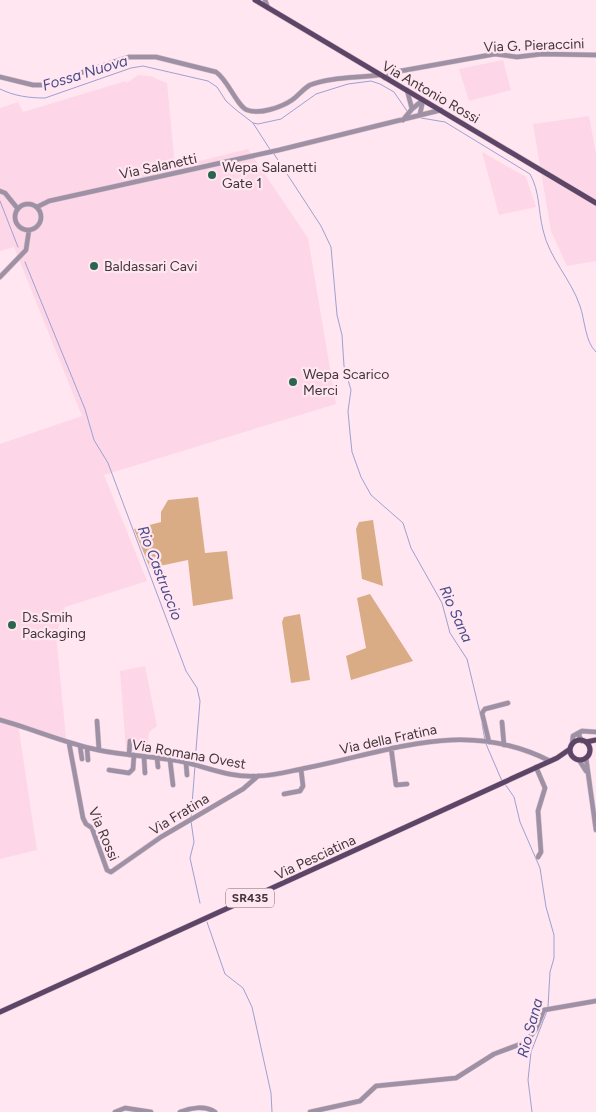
<svg xmlns="http://www.w3.org/2000/svg" width="596" height="1112" viewBox="0 0 596 1112" font-family="Figtree,sans-serif">
<style>
.built{fill:#fdd7e7}
.forest{fill:#d9ac86}
.lines{fill:none;stroke-linecap:round;stroke-linejoin:round}
.stream{stroke:#9da0d3;stroke-width:1}
.minor-casing{stroke:#d9c3cc;stroke-width:5.5}
.major-casing{stroke:#d9c3cc;stroke-width:6}
.minor{stroke:#9f91a5;stroke-width:4.5}
.major{stroke:#5d4567;stroke-width:5}
.poi-dot{fill:#2b654f;stroke:#ffe6f0;stroke-width:2}
.labels{text-anchor:middle;stroke-width:4.5;stroke-linejoin:round;paint-order:stroke}
.shield{fill:#ffe6f0;stroke:#7b6b71;stroke-width:1}
.shield-label{font-size:12px;font-weight:bold;fill:#42363b}
.street-label{font-size:14px;fill:#42363b;stroke:#ffe6f0}
.poi-label{font-size:14px;fill:#42363b;stroke:#ffe6f0;text-anchor:start}
.water-label{font-size:15px;font-style:italic;fill:#4a4b8b;stroke:#ffe6f0}
</style>
<rect width="100%" height="100%" fill="#ffe6f0"/>
<path class="built" d="M503,60L511,90L469,101L459,69Z
M138,75L150,76L167,83L175,167L248,149L308,238L336,404L104,475L147,581L65,607L56,635L66,738L18,724L37,850L0,859V444L82,416L14,247L0,251V108L18,102L23,112L126,81L127,83Z
M589,116L596,154V261L567,266L551,231L533,124Z
M482,152L526,177L536,207L499,215Z
M145,666L157,726L149,732L147,752L126,750L120,671Z"/>
<path class="forest" d="M198,497L205,553L227,551L233,599L193,606L188,560L150,568L134,529L161,522V512L168,500Z
M373,520L383,586L362,579L356,529L359,522Z
M370,594L413,661L351,680L346,656L366,648L357,598Z
M300,614L310,680L291,683L282,622L284,617Z"/>
<g class="lines">
<path class="stream" d="M0,89C14,96 29,98 45,98L131,68L143,66L208,81L217,87L226,101L235,109L253,123L258,124L281,119L316,94L348,84L371,81L380,84L394,92L407,111
M421,118L445,122L530,174C540,192 538,210 543,230C549,258 571,279 580,306C585,320 585,342 596,352
M253,123L271,151
M274,154L321,226L331,247L337,315L342,335L344,366L351,390L348,411L350,433L352,452L361,477L371,495L403,523L411,548L442,603L450,633L467,659L480,713
M0,201L18,247
M25,262L85,409L94,440L108,463L186,671L197,688L200,701L195,762
M482,724L485,740
M486,744L502,781
M505,784L514,797L520,822L540,868L546,907L554,935V958L550,972L548,1007
M191,817L195,766
M191,821L194,842L190,858L200,903
M207,922L225,974L243,988L252,1007L271,1093L272,1112
M532,1112L528,1080L531,1052L547,1011"/>
<g class="minor-casing">
<path id="minor" d="M265,0L268,8
M0,77L33,85H44L129,57H156L216,72C228,80 237,106 247,110C259,115 282,107 292,100C298,96 303,89 310,85C330,77 358,78 379,75
M385,78L395,72L495,54L517,57L542,54L596,55
M412,109L423,100
M420,114L423,100
M403,120L412,109L407,90
M0,191L5,193L18,209
M15 217a13 13 0 1 1 26 0a13 13 0 1 1-26 0Z
M37,207L49,201L279,150L441,110
M0,277L26,250L29,230
M0,720C33,729 64,743 98,750C126,756 156,756 184,762C210,768 230,778 258,776C274,776 290,771 306,768C392,751 465,718 550,761
M97,721L99,750
M502,722L504,745
M580,732L579,736L582,741
M489,742L482,713L485,709L508,703
M69,743L83,818L86,824L92,828L107,870L111,872L161,837L243,789L258,776
M572,745L573,736L582,731L596,732
M80,746L82,759
M391,747L396,785L407,784
M87,748L88,760
M129,755L130,741
M144,757L145,773
M157,758L158,767
M586,758L596,830
M170,760L173,785
M579,760L586,771
M186,763L187,775
M536,767L545,788L538,811L541,852L538,857
M109,770L129,773L133,769L134,755
M284,794L300,791L303,786L301,769
M115,1112L125,1108L151,1112
M180,1112C190,1108 205,1105 215,1112
M310,1112L360,1101L376,1086L456,1078L494,1054L526,1042L536,1029L544,1010L596,1001"/>
</g>
<g class="major-casing">
<path id="major" d="M255,0L596,203
M570 750a10 10 0 1 1 20 0a10 10 0 1 1-20 0Z
M586,742L596,740
M0,1012L557,758L570,749"/>
</g>
<use href="#minor" class="minor"/>
<use href="#major" class="major"/>
</g>
<g class="poi-dot">
<circle cx="212" cy="175" r="5"/>
<circle cx="94" cy="266" r="5"/>
<circle cx="293" cy="382" r="5"/>
<circle cx="12" cy="625" r="5"/>
</g>
<g class="labels">
<rect class="shield" x="226" y="888.5" width="48" height="19" rx="4"/>
<g class="shield-label">
<text x="250" y="902">SR435</text>
</g>
<g class="street-label">
<text transform="translate(534 45) rotate(-2)" y="5">Via G. Pieraccini</text>
<text transform="translate(431 92) rotate(30)" y="5">Via Antonio Rossi</text>
<text transform="translate(158 166) rotate(-12)" y="5">Via Salanetti</text>
<text transform="translate(388 739) rotate(-12)" y="5">Via della Fratina</text>
<text transform="translate(189 754) rotate(10)" y="5">Via Romana Ovest</text>
<text transform="translate(179 814) rotate(-31)" y="5">Via Fratina</text>
<text transform="translate(104 834) rotate(67)" y="5">Via Rossi</text>
<text transform="translate(315 857) rotate(-25)" y="5">Via Pesciatina</text>
</g>
<g class="poi-label">
<text x="222" y="172">Wepa Salanetti<tspan x="222" dy="16">Gate 1</tspan></text>
<text x="104" y="271">Baldassari Cavi</text>
<text x="303" y="379">Wepa Scarico<tspan x="303" dy="16">Merci</tspan></text>
<text x="22" y="622">Ds.Smih<tspan x="22" dy="16">Packaging</tspan></text>
</g>
<g class="water-label">
<text transform="translate(85 73) rotate(-17)" y="5">Fossa Nuova</text>
<text transform="translate(160 573) rotate(69)" y="5">Rio Castruccio</text>
<text transform="translate(456 614) rotate(66)" y="5">Rio Sana</text>
<text transform="translate(530 1028) rotate(-75)" y="5">Rio Sana</text>
</g>
</g>
</svg>
